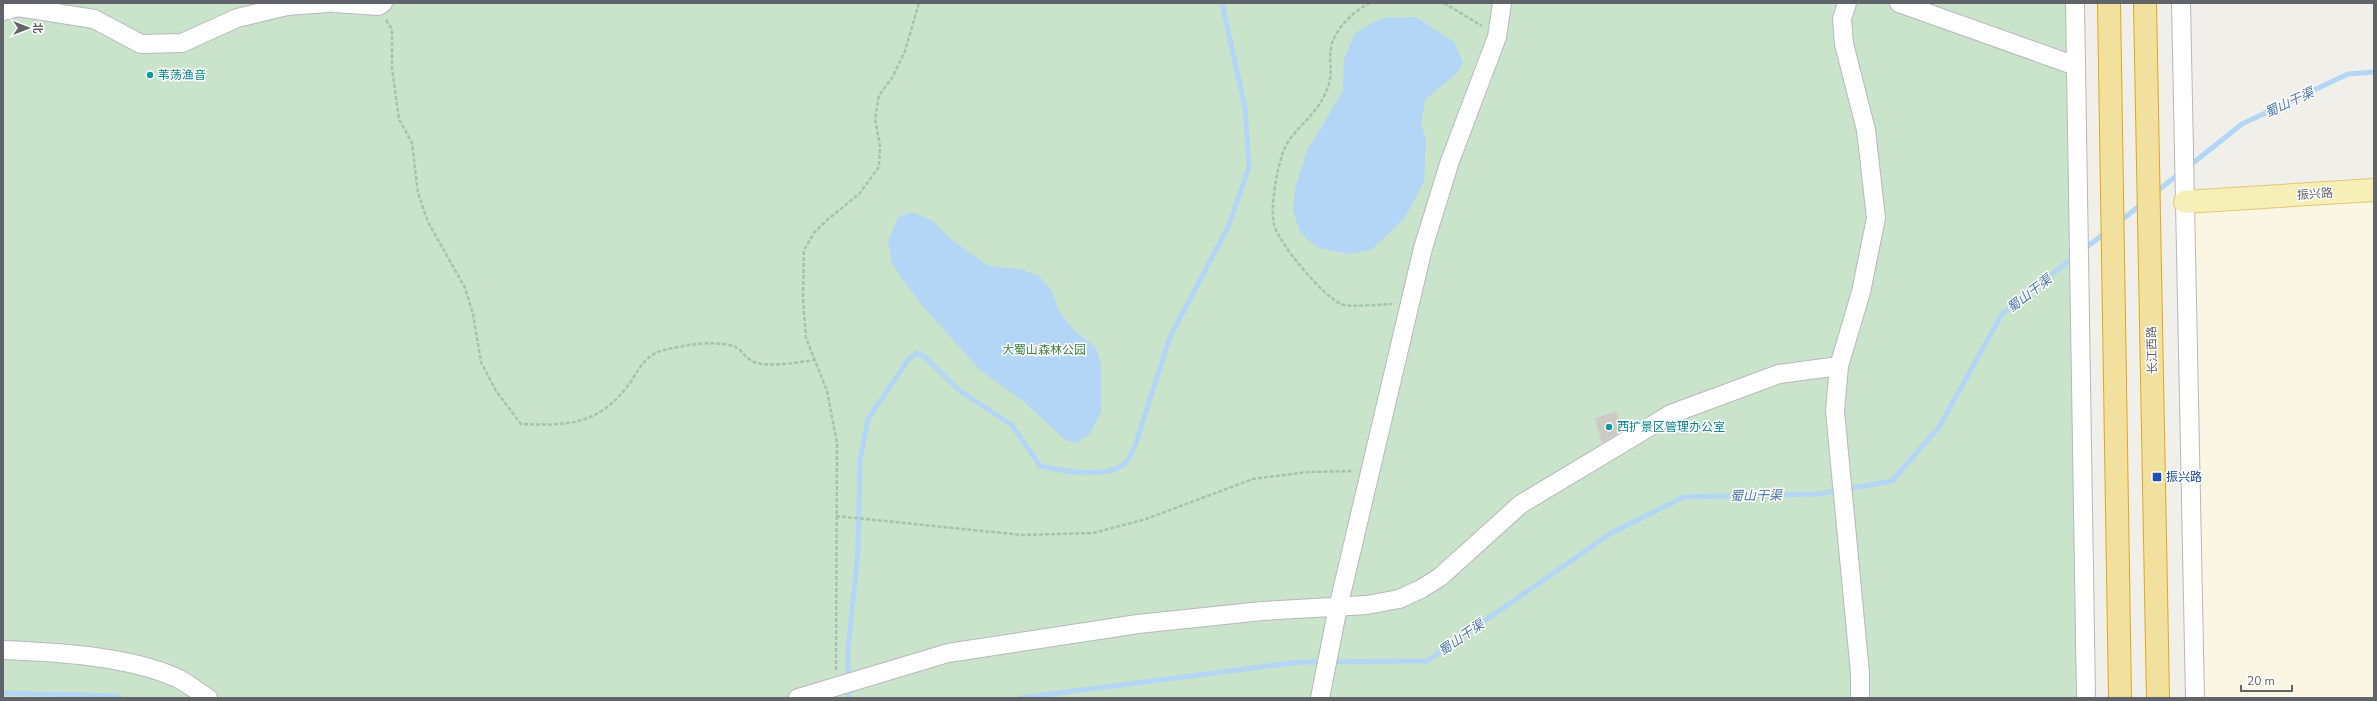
<svg xmlns="http://www.w3.org/2000/svg" width="2377" height="701" viewBox="0 0 2377 701" font-family="'Nunito Sans','Noto Sans SC',sans-serif">
<style>
.commercial{fill:#fbf6e3}
.green{fill:#c9e4ca}
.water{fill:#b3d6f6}
.lines{fill:none;stroke-linecap:round;stroke-linejoin:round}
.stream{stroke:#b3d6f6;stroke-width:5}
.building{fill:#cccac5;stroke:#d4d1c8}
.minor-casing{stroke:#b6b8bb;stroke-width:20}
.major-casing{stroke:#e2c670;stroke-width:24}
.highway-casing{stroke:#dea81b;stroke-width:24}
.path{stroke:#a2c5ae;stroke-width:2.5;stroke-dasharray:4 2;stroke-linecap:butt}
.minor{stroke:#fff;stroke-width:18}
.major{stroke:#f6efb8;stroke-width:22}
.highway{stroke:#f2e09e;stroke-width:22}
.culture-dot{fill:#0f9aa8;stroke:#fff;stroke-width:1.5}
.transit-dot{fill:#1a4fb4;stroke:#fff;stroke-width:1.5}
.labels{text-anchor:middle;stroke-width:3;stroke-linejoin:round;paint-order:stroke}
.culture-label{font-size:12px;fill:#0d838f;stroke:#fff;text-anchor:start}
.street-label{font-size:12px;fill:#606367;stroke:#fff}
.park-label{font-size:12px;fill:#3f7f44;stroke:#fff}
.transit-label{font-size:12px;fill:#164399;stroke:#fff;text-anchor:start}
.water-label{font-size:13px;font-style:italic;fill:#5078a7;stroke:#fff}
</style>
<rect width="100%" height="100%" fill="#f0efe9"/>
<path class="commercial" d="M2374,190V698H2195L2185,202Z"/>
<path class="green" d="M3,3H2075L2086,698H3Z"/>
<path class="water" d="M1416,17L1454,42L1463,62L1459,71L1425,100L1421,124L1426,140L1424,182L1404,219L1371,250L1349,254L1318,248L1300,232L1293,210L1295,188L1307,151L1343,91L1344,59L1355,33L1382,18Z
M912,212L933,221L952,240L988,266L1020,269L1039,276L1052,291L1060,313L1074,330L1096,348L1101,365V412L1090,434L1076,443L1064,439L1023,401L980,370L919,302L892,264L888,241L898,217Z"/>
<g class="lines">
<path class="stream" d="M2188,167L2242,124L2348,74L2374,72
M2155,193L2180,173
M2119,222L2143,203
M2083,250L2106,232
M848,679V650L858,551L860,460L868,419L908,360L917,353L926,358L960,391L1012,425L1040,466C1063,471 1103,479 1123,465C1128,462 1131,454 1134,449L1170,337L1229,225L1249,167L1245,108L1222,3
M849,687V698
M3,693L115,696L120,698
M1020,698L1300,662L1427,661L1611,533L1684,497L1818,494L1892,481L1939,427L2002,314L2075,256"/>
</g>
<path class="building" d="M1616,412L1622,431L1602,443L1595,418Z"/>
<g class="lines">
<g class="minor-casing">
<path id="minor" d="M333,3L378,6L383,3
M1847,3L1842,19L1844,44L1866,130L1876,218L1861,292L1839,366L1835,411L1860,673V698
M1899,3L2076,66
M2075,3L2086,698
M2181,3L2195,698
M3,11L18,7L94,19L141,44L182,43L237,18L287,6L328,3
M3,650C56,652 128,656 177,678C188,683 198,692 208,698
M798,698L948,653L1138,624L1262,611L1367,605L1399,599L1421,589L1440,577L1521,504L1671,414L1779,374L1839,366
M1320,698L1337,612L1423,248L1450,161L1497,37L1502,3"/>
</g>
<g class="major-casing">
<path id="major" d="M2185,202L2374,190"/>
</g>
<g class="highway-casing">
<path id="highway" d="M2109,3L2120,698
M2145,3L2158,698"/>
</g>
<path class="path" d="M1370,3C1354,10 1334,30 1331,47C1328,66 1335,73 1325,94C1315,118 1289,131 1282,155C1277,171 1270,208 1274,224C1278,243 1323,296 1341,304C1350,308 1380,304 1392,304
M1444,3L1482,26
M386,20L392,29V68L399,119L412,143L418,193L428,222L465,288L473,314L481,362L496,391L521,424C569,426 599,425 630,383C639,369 646,354 664,350C685,345 712,340 733,346C741,348 746,359 754,362C771,368 798,362 815,360
M836,516L1022,535L1093,533L1146,519L1253,479L1307,472L1354,471
M836,670L837,443L827,391L806,338L803,299L804,250L814,233L827,220L859,194L879,167L880,146L875,119L879,95L892,78L905,51L919,3"/>
<use href="#minor" class="minor"/>
<use href="#major" class="major"/>
<use href="#highway" class="highway"/>
</g>
<g class="culture-dot">
<circle cx="150" cy="75" r="4"/>
<circle cx="1609" cy="427" r="4"/>
</g>
<rect class="transit-dot" x="2152" y="472" width="10" height="10" rx="2"/>
<g class="labels">
<g class="culture-label">
<text x="158" y="79">苇荡渔音</text>
<text x="1617" y="431">西扩景区管理办公室</text>
</g>
<g class="street-label">
<text transform="translate(2315 194) rotate(-4)" y="4">振兴路</text>
<text transform="translate(2152 350) rotate(-91)" y="4">长江西路</text>
</g>
<g class="park-label">
<text x="1044" y="354">大蜀山森林公园</text>
</g>
<g class="transit-label">
<text x="2166" y="481">振兴路</text>
</g>
<g class="water-label">
<text transform="translate(2289 102) rotate(-25)" y="5">蜀山干渠</text>
<text transform="translate(2029 293) rotate(-38)" y="5">蜀山干渠</text>
<text transform="translate(1756 495) rotate(-1)" y="5">蜀山干渠</text>
<text transform="translate(1461 637) rotate(-35)" y="5">蜀山干渠</text>
</g>
</g>
<rect width="2377" height="701" fill="none" stroke="#606367" stroke-width="8"/>
<g transform="translate(28 28) rotate(90)" stroke="#ffffff" stroke-width="3" paint-order="stroke">
<path d="M0-3L7 15L0 10L-7 15Z" fill="#606367"/>
<text y="-6" font-size="11" font-weight="bold" text-anchor="middle" fill="#606367">北</text>
</g>
<path d="M2241 685v6h51v-6" fill="none" stroke="#606367" stroke-width="2"/>
<text x="2247" y="685" font-size="12" fill="#606367" stroke="#ffffff" stroke-width="3" paint-order="stroke">20 m</text>
</svg>
